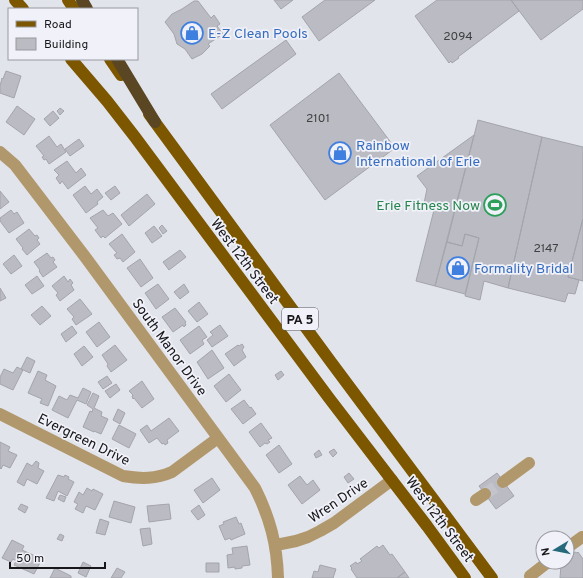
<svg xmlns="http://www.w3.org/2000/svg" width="583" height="578" viewBox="0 0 583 578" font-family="Overpass,sans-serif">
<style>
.building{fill:#bbbcc3;stroke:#a3a4ac}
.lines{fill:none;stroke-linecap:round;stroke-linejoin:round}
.minor-tunnel{stroke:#c4c5cc;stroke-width:12;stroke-dasharray:12 6;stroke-linecap:butt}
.minor{stroke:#b1976c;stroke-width:12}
.major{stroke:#7c5700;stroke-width:12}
.highway{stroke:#5a4622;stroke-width:12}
.labels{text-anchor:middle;stroke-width:3.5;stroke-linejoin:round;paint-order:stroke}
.number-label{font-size:12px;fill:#404044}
.shield{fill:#f0f1f9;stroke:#58585d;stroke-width:1}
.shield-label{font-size:13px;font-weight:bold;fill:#17171a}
.shop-label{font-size:14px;fill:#366cbe;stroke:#f0f1f9;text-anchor:start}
.leisure-label{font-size:14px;fill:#27864d;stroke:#f0f1f9;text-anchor:end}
.street-label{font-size:14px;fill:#17171a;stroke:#f0f1f9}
</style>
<rect width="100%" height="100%" fill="#e2e4eb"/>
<path class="building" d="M274,0H293L281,9Z
M325,0H375L319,41L302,17Z
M437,0H511L519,11L458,57L459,58L452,63L451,61L449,63L415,16Z
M511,0H583V9L541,40Z
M194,1H198L211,18L214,15L220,24L217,26L223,34L208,44L210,46L202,54L192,59L185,49L177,44L174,34L165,22L172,14L182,9Z
M286,40L296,54L222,109L211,94Z
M6,71L21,76L14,98L0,93V86L2,78L3,79Z
M339,73L395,148L325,200L270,125Z
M17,106L35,119L24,135L6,122Z
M60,108L64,111L60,115L57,111Z
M53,111L59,118L50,126L44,119Z
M478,120L542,137L508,288L484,281L480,300L465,296L479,238L465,234L462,246L447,242Z
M474,135L435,286L416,281L434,210L423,208L427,189L417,176Z
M49,136L57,147L61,144L66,152L49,164L46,159L44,160L42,157L44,156L36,146Z
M542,137L583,147V218L568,277L579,280L575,294L568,293L565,302L508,288Z
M79,139L84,146L70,156L65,149Z
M67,161L76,173L81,168L86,175L68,189L62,181L60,184L56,178L59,175L54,170Z
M85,186L91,194L97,189L103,197L97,202L98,204L86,213L73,195Z
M115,186L120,193L111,200L105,193Z
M0,191L9,202L0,209Z
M147,194L155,204L129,226L121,215Z
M11,210L14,214L17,212L24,223L9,233L0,221V218Z
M103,210L108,216L113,213L122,224L105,238L103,236L101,238L95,230L98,228L90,218Z
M583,219V281L568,277Z
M162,225L167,231L163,234L159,228Z
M154,226L162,236L152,243L145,233Z
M29,229L35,236L37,235L39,238L37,240L40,244L27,255L22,249L23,248L16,239Z
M122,234L135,252L123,262L120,258L117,259L114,255L117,253L109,244Z
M465,234L479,238L465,294L435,286L447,242L462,246Z
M180,250L186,257L169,270L163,262Z
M47,253L51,258L53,257L55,260L53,262L57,267L43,277L39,271L40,270L34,262Z
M14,255L22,266L11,274L3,264Z
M140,259L153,278L141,287L127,268Z
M37,276L44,286L32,294L25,285Z
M64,276L68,282L70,279L73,283L71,285L74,290L60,301L56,295L58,293L52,286Z
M158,284L169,299L156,309L145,293Z
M184,284L189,292L180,299L174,292Z
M0,288L6,298L0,301Z
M80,299L92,314L76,325L72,319L74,317L67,309Z
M199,302L208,314L197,322L188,311Z
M42,306L51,316L40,325L31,315Z
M175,308L186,322L185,323L186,325L184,327L183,325L173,332L162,317Z
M99,322L110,337L97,347L86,332Z
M220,325L228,336L212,347L207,340L213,335L210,332Z
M72,326L77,333L66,342L61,334Z
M199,326L207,337L202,340L204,344L190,354L180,340Z
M242,344L244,347L242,350L246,357L234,366L225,354L238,345L239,346Z
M115,345L127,360L111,372L107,366L108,364L102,355Z
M84,346L93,357L82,366L74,354Z
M212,350L224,368L208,379L197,362Z
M27,357L35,361L30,373L21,369Z
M17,367L23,370L13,390L0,384V377L4,369L13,373Z
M38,371L47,375L45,380L56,386L48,406L40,403L42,399L28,393Z
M281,371L284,375L278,380L275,375Z
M229,374L241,390L226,402L214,386Z
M107,376L112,383L103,389L98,382Z
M142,381L154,399L142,408L134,398L133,399L132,396L133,395L129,391Z
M116,384L120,390L110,398L105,391Z
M83,388L91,392L86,404L77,400L68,418L52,410L59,396L67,400L70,395L78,398Z
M93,393L99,396L94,408L102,412L101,416L108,419L101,434L94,431V432L83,427L90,411L92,412L93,409L87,405Z
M244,400L250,408L251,407L256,414L243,424L231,409Z
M118,409L125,413L120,424L113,420Z
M169,418L179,431L167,440L168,443L165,445L164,443L162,444L157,438L149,443L140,430L147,425L151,431Z
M261,423L272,438L268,440L270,442L267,444L265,443L260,447L249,432Z
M119,425L136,434L129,448L112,439Z
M0,442L10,447L8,451L17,455L10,468L3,465L1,469V468L0,469Z
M279,445L292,464L279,473L266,455Z
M334,449L337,453L333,457L329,452Z
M319,450L322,455L316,458L314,454Z
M36,461L39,463L38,468L44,471L37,484L27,479L24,486L17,482L27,463L32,466Z
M349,473L354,479L348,483L344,477Z
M497,473L514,496L496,509L479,486Z
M58,475L64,477L65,475L69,477L68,479L74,482L67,496L58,491L54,501L46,498Z
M300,476L307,485L313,480L320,490L302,504L288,485Z
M212,478L220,490L203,503L194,490Z
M87,488L92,491L93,489L103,494L95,510L86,506L83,513L75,509L78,504L74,502L79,492L83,495Z
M60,495L66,497L64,502L58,499Z
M114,501L135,507L131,523L109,517Z
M21,504L28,507L25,513L18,509Z
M169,504L171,519L149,522L147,506Z
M199,505L205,515L198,520L191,511Z
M236,517L239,524L241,523L245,534L231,540L230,538L225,540L219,526L224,524L223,522Z
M100,519L109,522L105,535L96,533Z
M150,528L152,544L143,546L140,529Z
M60,534L64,536L62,541L57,539Z
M12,540L24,546L22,550L42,559L34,574L14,565L16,561L13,559L11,562L2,558Z
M383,545L390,555L392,554L405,572L397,578H357L351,569L352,568L350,566L356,562L357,564L362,561L360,559L377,546L379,548Z
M247,546L250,565L242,566V568L235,569V567L228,568L227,555L233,554L232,548Z
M575,552L577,553L578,552L583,559V578H560L561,565L559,562H567V553L570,558L573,556L572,554Z
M83,562L91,566L86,577L78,573Z
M206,563H219V572H206Z
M320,565L336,569L333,578H312L314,571L318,572Z
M55,568L71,576V578H50Z
M117,568L125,572L121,578H111Z
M405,572L409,578H397Z"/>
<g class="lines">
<path class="minor-tunnel" d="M485,494L503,482"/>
<path class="minor" d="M0,152L15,165L86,258L255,488C270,518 277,544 278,578
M0,414L123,476C141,479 156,479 172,472L218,438
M503,482L529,463
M476,500L485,494
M276,545L296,541L308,537L320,531L334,523L392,480
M567,548L582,537
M530,576L548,562"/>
<path class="major" d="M15,0L23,9
M68,0L74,9
M71,59L107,101L135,137L329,398L427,526L465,578
M110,59L121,75
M149,114L331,362L492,578"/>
<path class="highway" d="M82,0L87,9
M117,59L155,122"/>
</g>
<defs>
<g id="shop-ring" transform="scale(1.15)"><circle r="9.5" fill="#f0f1f9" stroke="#3f7fe0" stroke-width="1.5"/><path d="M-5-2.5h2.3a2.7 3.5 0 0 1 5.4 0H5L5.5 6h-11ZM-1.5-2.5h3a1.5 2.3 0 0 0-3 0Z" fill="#3f7fe0"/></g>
<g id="stadium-ring" transform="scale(1.15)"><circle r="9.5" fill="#f0f1f9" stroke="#2e9e5b" stroke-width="1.5"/><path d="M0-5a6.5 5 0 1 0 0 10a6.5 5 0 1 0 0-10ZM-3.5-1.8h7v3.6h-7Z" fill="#2e9e5b"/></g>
</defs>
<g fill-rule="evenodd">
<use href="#shop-ring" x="192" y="33"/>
<use href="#shop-ring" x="340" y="153"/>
<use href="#stadium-ring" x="495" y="205"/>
<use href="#shop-ring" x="458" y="268"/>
</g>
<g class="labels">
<g class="number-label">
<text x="458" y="40">2094</text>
<text x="318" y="122">2101</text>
<text x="546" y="252">2147</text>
</g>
<rect class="shield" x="282" y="308" width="36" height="22" rx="3"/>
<g class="shield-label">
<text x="300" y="324">PA 5</text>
</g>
<g class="shop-label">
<text x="208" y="38">E-Z Clean Pools</text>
<text x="356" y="150">Rainbow<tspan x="356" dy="16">International of Erie</tspan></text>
<text x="474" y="273">Formality Bridal</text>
</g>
<g class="leisure-label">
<text x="480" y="210">Erie Fitness Now</text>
</g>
<g class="street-label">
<text transform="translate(245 261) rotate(53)" y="5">West 12th Street</text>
<text transform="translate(170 347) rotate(54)" y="5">South Manor Drive</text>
<text transform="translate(84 439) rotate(26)" y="5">Evergreen Drive</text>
<text transform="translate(338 500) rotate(-34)" y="5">Wren Drive</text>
<text transform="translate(440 519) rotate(53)" y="5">West 12th Street</text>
</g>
</g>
<rect x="8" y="8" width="130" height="52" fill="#f0f1f9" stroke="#999aa0"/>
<rect x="16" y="21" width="20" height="6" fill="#7c5700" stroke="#999aa0"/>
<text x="44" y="28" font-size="12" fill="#17171a">Road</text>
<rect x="16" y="38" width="20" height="12" fill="#bbbcc3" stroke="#999aa0"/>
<text x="44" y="48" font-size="12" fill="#17171a">Building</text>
<g transform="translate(555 550) rotate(260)"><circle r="19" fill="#f0f1f9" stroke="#999aa0"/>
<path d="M0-3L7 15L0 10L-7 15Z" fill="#26697b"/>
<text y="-6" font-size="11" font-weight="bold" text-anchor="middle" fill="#17171a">N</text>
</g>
<path d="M10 562v6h95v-6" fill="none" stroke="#17171a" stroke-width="2"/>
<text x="16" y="562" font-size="12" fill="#17171a" stroke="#f0f1f9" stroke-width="3" paint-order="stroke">50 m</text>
</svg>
